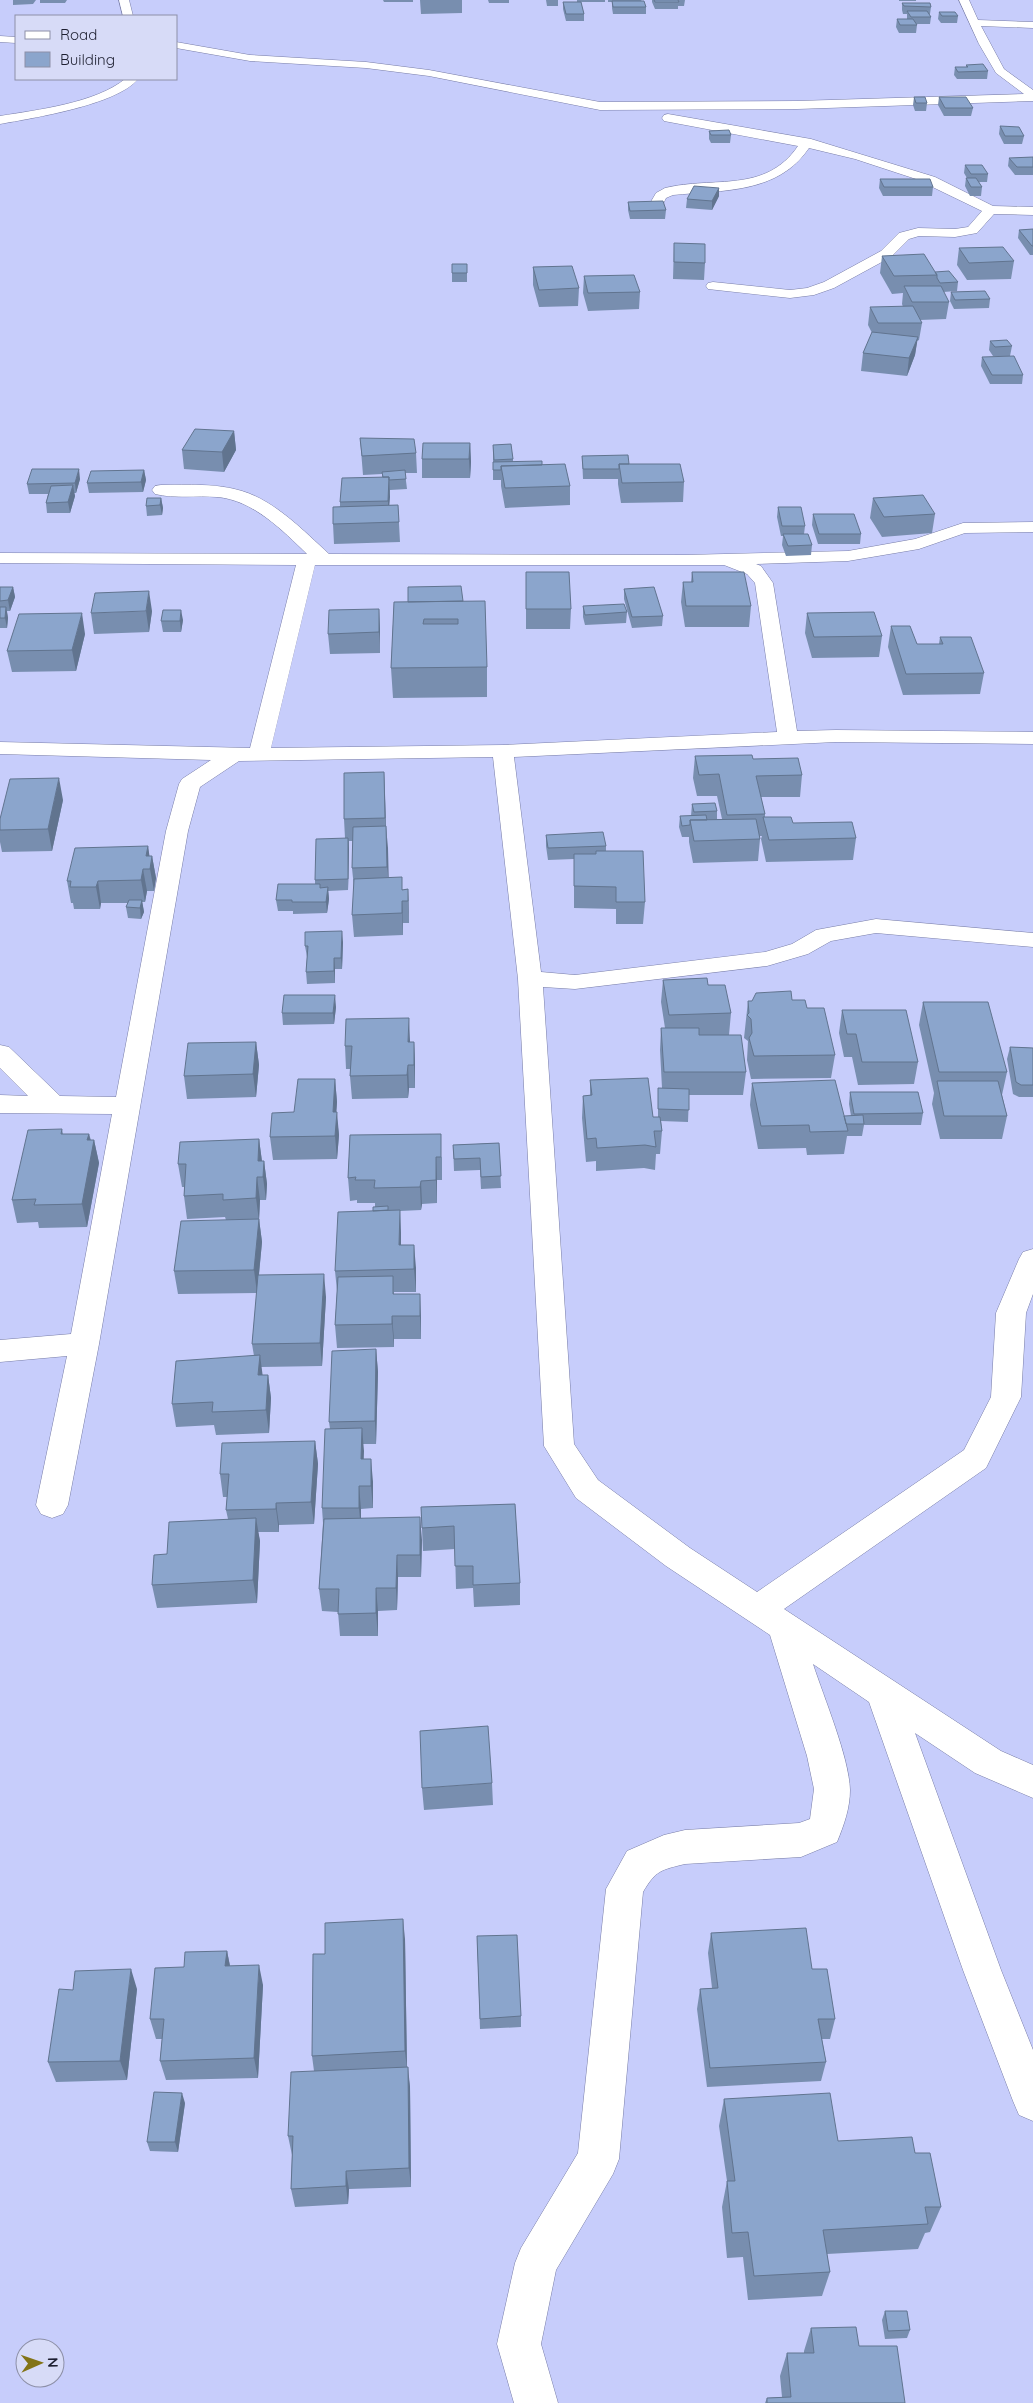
<svg xmlns="http://www.w3.org/2000/svg" width="1033" height="2403" viewBox="0 0 1033 2403" font-family="Quicksand,sans-serif">
<style>
.lines{fill:none;stroke-linecap:round;stroke-linejoin:round}
.minor-casing{stroke:#787da7;stroke-width:1}
.minor{fill:#fff;fill-rule:evenodd}
.wall{fill:#788eaf}
.shaded-wall{fill:#61748f}
.building{fill:#8ba5cc;stroke:#61748f;fill-rule:evenodd}
</style>
<rect width="100%" height="100%" fill="#c7cdfb"/>
<g class="lines">
<g class="minor-casing">
<path id="minor" d="M119,0H129L133,16H123Z
M959,0H969L978,20L1033,22V28L981,26L1004,69L1033,90V101L797,109L600,110L429,76L366,68L250,61L176,48V42L250,55L366,62L429,70L600,102L797,101L1024,94L996,73L979,44Z
M0,36L16,37V43L0,42Z
M125,79H138C117,105 33,118 0,124V116C37,110 96,103 125,79Z
M668,114L811,139L935,177L993,206L1033,207V215L994,214L977,233L955,237L919,236L909,239L891,257L834,288L814,295L790,298L708,289L706,286L708,283L713,282L790,290L807,288L824,282L881,251L899,233L918,228L955,229L968,227L982,211L916,179L855,159L809,148C778,194 723,190 673,195L666,198L661,208H651L649,205L656,193L665,188C714,176 765,194 798,146L664,121L662,118L664,115Z
M161,485C188,485 216,483 242,491C275,501 304,531 329,554L685,555L848,551L915,539L963,523L1033,522V532L965,533L919,549L848,561L756,564L761,566L773,583L797,731L836,730L1033,732V744L836,742L514,757L541,972L575,975L765,952L792,944L816,930L876,919L1033,933V947L876,933L831,941L808,954L767,966L575,989L543,987L574,1444L598,1480L690,1548L757,1592L964,1450L991,1397L996,1313L1019,1259L1023,1252L1033,1249V1294L1026,1313L1021,1397L986,1468L784,1609L1001,1751L1033,1765V1798L975,1773L915,1733L1001,1970L1033,2050V2121L1019,2115L1013,2101L963,1970L869,1702L813,1664C824,1698 849,1757 850,1790C850,1808 844,1825 837,1842L801,1857L685,1864C661,1870 656,1870 643,1892L619,2159L613,2174L556,2270L541,2344L558,2403H514L497,2344L515,2263L521,2248L578,2153L606,1889L627,1851L664,1835L685,1830L799,1823L810,1819L814,1789L807,1756L770,1635L666,1566L576,1498L544,1446L518,979L493,757L239,761L200,787L188,831L99,1344L68,1505L63,1514L52,1518L41,1514L36,1505L67,1356L0,1362V1340L71,1334L112,1114L0,1113V1095L28,1096L0,1068V1045L9,1047L60,1096L116,1097L166,831L179,784L182,779L211,760L0,754V742L250,748L296,565L0,563V553L307,554C282,530 253,500 217,497C197,495 175,499 155,494L152,490L155,486ZM315,565H724L747,574L755,583L777,732L503,745L271,748Z"/>
</g>
<use href="#minor" class="minor"/>
</g>
<path class="wall" d="M13,0H36L33,4L13,5Z
M40,0H67L65,3H40Z
M383,0H413V2H384Z
M420,0H462V13L421,14Z
M488,0H509V3H489Z
M546,0H558V6H547Z
M577,0H605V2H581L584,14V21H566L563,9V2H577Z
M608,0H641L646,7V14H613L612,8V2H608Z
M652,0H693H685L684,6H678V9H655L652,2Z
M899,0H916V1H899Z
M902,3L931,7L930,14H929L931,17L930,24H916L917,25L916,33H899L896,27L897,19H907V14H903L902,10Z
M939,12L958,16L957,23H941L938,19Z
M966,65L988,71L987,79H957L954,75L955,67H966Z
M914,97L927,103L926,111H915L913,105Z
M939,97L973,108L971,116H944L938,105Z
M1000,126L1024,136L1022,144H1004L999,134Z
M709,131L731,135L730,143H711L709,139Z
M1033,157V175H1015L1008,166L1009,158Z
M965,165L988,174L987,182H979L982,187L981,196H970L965,186L966,178H967L964,173Z
M880,179L933,187L932,196H883L879,188Z
M719,188V196L712,210L686,208L687,199Z
M628,202L666,210L665,219H630L628,210Z
M1033,229V255H1030L1018,238L1019,230Z
M674,243L705,263L704,280L673,279Z
M959,248L1014,261L1011,279L967,280L957,265Z
M882,256L935,272L958,282L957,291L943,292L949,302L946,319L920,320L922,323L919,340L917,341L915,355L907,376L861,371L863,353L872,333L868,325L870,307H903L902,304L903,293L892,294L880,273Z
M467,264V282H452V273Z
M533,267L579,288L578,306L539,307L533,285Z
M584,276L640,292L639,309L588,311L583,293Z
M951,292L990,299L989,308L954,309L950,301Z
M990,341L1012,346L1010,356H993L989,350Z
M982,357L1023,375L1022,384H990L981,366Z
M234,431L236,450L224,472L184,469L182,450Z
M360,438L416,453L417,473H405L407,489L390,490L389,505H398L400,542L334,544L333,524L340,506V502L382,477V474L363,475Z
M470,443L471,462L470,478H422V459Z
M493,445L513,459V462L542,465L570,486V505L505,508L501,486V480H493Z
M582,456L629,464L684,482L683,502L621,503L618,484V479H583Z
M144,470L146,480L143,492L89,493L87,483Z
M80,479L76,493H74L75,496L70,513H47L46,503L48,494H29L27,484Z
M161,498L163,508L162,515L147,516L146,506Z
M873,498L935,514L932,533L882,537L870,518Z
M778,507L805,526L804,534L812,545L811,555L786,556L782,545L783,536H781L777,517Z
M813,514L861,534L860,544H818L812,525Z
M526,572L571,609L570,629H526Z
M692,572L751,606L749,627H685L681,602L683,582H691Z
M0,587H13L15,597L10,611H7L8,618L7,628H0Z
M624,589L663,616L662,626L632,628L624,599Z
M463,601L487,667V697L393,698L391,668L394,602Z
M583,606L627,612L626,623L585,625L583,617Z
M379,609L380,653L330,654L328,634Z
M152,611L149,632L94,634L91,613Z
M807,613L882,636L879,657L812,658L805,633Z
M183,620L181,632H163L161,621Z
M891,626L917,644H939L940,637L984,673L980,694L903,695L888,647Z
M85,634L76,671L12,672L7,651Z
M695,756L753,759L802,775L800,797H761L765,814V817L856,838L853,860L766,862L761,839L762,836H760V839L758,861L693,863L689,842V837H682L679,827L680,816H691L692,804L717,811V819H722L717,796H697L693,778Z
M384,772L388,878L403,890L408,889L409,923H403V935L354,937L352,915L354,888L352,868L353,841H349L348,890L328,891L329,899L327,913L293,914V911H278L276,900L315,884V880L345,838L344,819Z
M63,800L52,851L2,852L0,842V819Z
M546,835L606,846V851L645,902L643,924H616V909L574,908V859L548,860L546,846Z
M148,846L149,856H152L156,878L154,891H147L145,902H142L144,912L141,919L128,918L126,907L128,903H101L100,909H74L73,903H71L67,881Z
M343,942L342,969H335V983L307,984L306,972L307,957L305,946Z
M663,980L708,985L731,1013L729,1035L746,1072L743,1095H689L688,1122L661,1121L662,1131L660,1154H656L655,1170L644,1168L596,1171V1161L586,1162L582,1118L583,1096L590,1095V1080L653,1117H658V1088H662L660,1050L661,1028H665L661,1002Z
M792,1000L807,1008L835,1055L831,1078L751,1079L747,1060L748,1041L744,1038L748,1001Z
M923,1002L1007,1072L1002,1095L1007,1116L1002,1139H940L932,1104L934,1093L919,1025Z
M336,1007L334,1024L283,1025L282,1013Z
M842,1010L918,1062L914,1084L858,1085L852,1057H844L839,1033Z
M256,1042L259,1065L256,1097L187,1099L184,1076Z
M414,1042L415,1064V1088H409L408,1098L352,1099L350,1076V1069H346L345,1046Z
M1010,1047L1033,1048V1097H1019L1013,1094L1007,1059Z
M335,1079L337,1102L336,1112L339,1135L337,1159L273,1160L270,1137L294,1112Z
M752,1083L844,1116H851L849,1104L850,1092L923,1113L921,1125H864L862,1136H847L844,1154L807,1155L806,1148L758,1149L750,1105Z
M62,1129L63,1134H89L91,1140H94L99,1163L87,1227L39,1228L38,1222L17,1223L12,1200Z
M350,1135L442,1157V1180H437V1203L422,1204L421,1210L400,1211L401,1245L416,1268V1292H394V1294L421,1317V1339H394V1347L337,1348L335,1325L337,1291L335,1271L375,1207V1203H357V1200L350,1201L348,1178Z
M259,1139L262,1161H264L267,1184L266,1200H260L259,1219L262,1242L259,1275L326,1297L322,1366L261,1367L262,1375H268L271,1398L269,1433L216,1435L214,1425L176,1427L172,1404L254,1356L252,1344L257,1293L178,1294L174,1271L226,1220L225,1217L187,1219L184,1196V1187H182L178,1164Z
M499,1143L501,1188L481,1189L480,1170L454,1171L453,1145Z
M376,1349L378,1372L376,1444H363V1459L373,1482V1508L361,1509V1518L422,1540L421,1577H398L397,1610L378,1611V1636H340L338,1612L322,1611L319,1589L323,1523L322,1508L330,1429L329,1422Z
M315,1441L318,1464L314,1524L279,1525V1532H258L260,1541L257,1603L157,1608L152,1585L167,1554L228,1519L226,1510L227,1497H223L220,1474Z
M515,1504L520,1583V1605L474,1607L473,1588L456,1589L455,1549L423,1551L421,1507Z
M492,1783L493,1805L424,1810L422,1788Z
M711,1933L812,1969L835,2019L830,2039H822L826,2062L821,2081L707,2087L697,2009L700,1989L712,1988L708,1953Z
M477,1936L521,2016V2027L480,2029Z
M405,1939L407,2067L410,2087L411,2187L349,2189L348,2204L295,2207L291,2189L292,2155L288,2136L314,2071L312,2056L325,1954Z
M227,1951L230,1966L263,1985L258,2078L166,2080L160,2061L162,2039H156L150,2019L184,1967Z
M137,1989L127,2080L56,2082L48,2062L73,1990Z
M724,2099L838,2141L941,2207L930,2232L925,2233L918,2249L827,2254L830,2272L822,2296L748,2300L743,2257L727,2258L722,2207L727,2181L719,2126Z
M185,2103L178,2152L150,2151L147,2142Z
M885,2311L910,2330L907,2338L885,2339L882,2320Z
M811,2328L859,2346L905,2403H765L767,2398L782,2397L780,2376L787,2353H804V2351Z"/>
<path class="shaded-wall" d="M719,188V196L712,210V201Z
M918,337L915,355L907,376L909,358Z
M234,431L236,450L224,472L222,452Z
M470,443L471,462L470,478L469,459Z
M79,469L80,479L76,493L75,483Z
M144,470L146,480L143,492L141,482Z
M389,477L390,497L388,521V501Z
M73,485L75,496L70,513L68,502Z
M161,498L163,508L162,515L160,505Z
M13,587L15,597L10,611L8,600Z
M149,591L152,611L149,632L146,611Z
M6,607L8,618L7,628L5,618Z
M379,609L380,629V653L379,632Z
M181,610L183,620L181,632L180,621Z
M82,613L85,634L76,671L72,650Z
M384,772L385,793L386,840L385,818Z
M59,778L63,800L52,851L48,829Z
M386,826L388,848L389,889L387,867Z
M348,838L349,849L348,890Z
M148,846L151,866L152,856L156,878L154,891L150,869L146,856Z
M143,869L147,891L145,902L141,880Z
M98,881L101,903L100,909L96,887Z
M328,887L329,899L327,913L326,902Z
M408,889L409,912V923L408,901Z
M142,900L144,912L141,919L140,908Z
M402,901L403,923V935L402,913Z
M342,931L343,942L342,969L341,958Z
M334,958L335,969V983L334,971Z
M335,995L336,1007L334,1024L333,1013Z
M409,1018L410,1041L409,1065L408,1042Z
M256,1042L259,1065L256,1097L253,1074Z
M414,1042L415,1064V1088L414,1065Z
M408,1065L409,1088L408,1098L407,1075Z
M335,1079L337,1102L335,1135L333,1112Z
M337,1112L339,1135L337,1159L335,1136Z
M89,1134L92,1149L94,1140L99,1163L87,1227L82,1204L87,1140Z
M259,1139L262,1162L258,1161Z
M436,1157L437,1180V1203L436,1180Z
M264,1161L267,1184L266,1200L263,1177Z
M257,1177L260,1200L259,1221L256,1198Z
M421,1181L422,1204L421,1210L420,1187Z
M400,1210L401,1233V1268L399,1245Z
M259,1219L262,1242L257,1293L254,1270Z
M414,1245L416,1268V1292L414,1269Z
M324,1274L326,1297L322,1366L320,1343Z
M420,1294L421,1317V1339L420,1316Z
M392,1316L394,1339V1347L392,1324Z
M376,1349L378,1372L376,1444L375,1421Z
M260,1355L263,1378L258,1375Z
M268,1375L271,1398L269,1433L266,1410Z
M362,1428L364,1451L363,1482L361,1459Z
M315,1441L318,1464L314,1524L311,1502Z
M371,1459L373,1482V1508L371,1486Z
M359,1486L361,1509V1530L359,1508Z
M276,1503L279,1525V1532L276,1509Z
M420,1517L422,1540L421,1577L420,1555Z
M256,1518L260,1541L257,1603L253,1580Z
M397,1555L398,1577L397,1610L396,1588Z
M376,1588L378,1611V1636L376,1613Z
M403,1919L405,1939L407,2070L405,2051Z
M227,1951L231,1971L225,1966Z
M259,1965L263,1985L258,2078L254,2058Z
M131,1969L137,1989L127,2080L120,2061Z
M408,2067L410,2087L411,2187L409,2168Z
M182,2093L185,2103L178,2152L175,2142Z
M346,2171L349,2189L348,2204L346,2186Z"/>
<path class="building" d="M654,0H678L679,2H655Z
M612,1H644L646,7H613Z
M563,2H581L584,14H566Z
M902,3H930L931,7L904,6Z
M907,11H927L931,17H911Z
M939,12H955L958,16H942Z
M897,19H913L917,25H900Z
M983,64L988,71L958,72L955,67H968L966,65Z
M914,97H925L927,103H916Z
M939,97H966L973,108H945Z
M1000,126L1019,127L1024,136H1005Z
M729,130L731,135H711L709,131Z
M1033,157V167H1017L1009,158Z
M965,165H982L988,174H971Z
M966,178H976L982,187H971Z
M880,179H930L933,187H884Z
M694,186L719,188L712,201L687,199Z
M663,201L666,210L630,211L628,202Z
M1033,229V246H1032L1019,230Z
M674,243L705,244V263L674,262Z
M1003,247L1014,261L969,263L959,248Z
M924,254L937,275L894,276L882,256Z
M452,264H467V273H452Z
M572,266L579,288L539,290L533,267Z
M949,271L958,282L940,283L937,278V275L935,272Z
M634,275L640,292L588,293L584,276Z
M904,286H941L949,302H912Z
M985,291L990,299L955,300L951,292Z
M913,306L922,323H878L870,307Z
M872,332L918,337L909,358L863,353Z
M1007,340L1012,346L995,347L990,341Z
M1014,356L1023,375H992L982,357Z
M195,429L234,431L222,452L182,450Z
M360,438L414,439L416,453L362,456Z
M423,443H470L469,459H422Z
M511,444L513,459L494,460L493,445Z
M628,455L629,464H619V469H583L582,456Z
M542,461V465L501,466V470H493V462Z
M565,464L570,486L505,488L501,466Z
M619,464H680L684,482L622,483Z
M32,469H79L75,483L27,484Z
M144,470L141,482L87,483L91,471Z
M405,470L406,479L389,480V477H383L382,472Z
M389,477L388,501L340,502L342,478Z
M73,485L68,502L46,503L51,486Z
M923,495L935,514L884,517L873,498Z
M147,498H161L160,505L146,506Z
M398,505L399,522L333,524V507Z
M778,507H801L805,526H782Z
M813,514H854L861,534H819Z
M783,534H808L812,545L788,546Z
M526,572H569L571,609H526Z
M692,572H744L751,606H686L683,582H693Z
M461,586L463,601L408,602V587Z
M0,587H13L8,600L0,601Z
M654,587L663,616L632,617L624,589Z
M149,591L146,611L91,613L95,593Z
M485,601L487,667L391,668L394,602ZM424,619H458V624H423Z
M624,604L627,612L585,615L583,606Z
M0,607H6L5,618H0Z
M379,609V632L328,634L329,610Z
M163,610H181L180,621H161Z
M874,612L882,636L814,637L807,613Z
M82,613L72,650L7,651L19,614Z
M891,626H910L917,644H943L940,637H971L984,673L906,674Z
M752,755L753,759L798,758L802,775L756,776L765,814L727,815L719,774L699,775L695,756Z
M384,772L385,818L344,819V773Z
M59,778L48,829L0,830V819L10,779Z
M715,803L717,811L694,812L692,804Z
M706,815L707,820H690V825L682,826L680,816Z
M763,817H791L793,823L852,822L856,838L769,840Z
M756,819L760,839L694,841L690,820Z
M386,826L387,867L352,868L353,827Z
M603,832L606,846L548,848L546,835Z
M348,838V879L315,880L316,839Z
M148,846L146,856H152L150,869H143L141,880L98,881L96,887H70L71,881H67L75,848Z
M596,851H643L645,902H616V887L574,886V854H596Z
M402,877V890L408,889V901H402V913L352,915L354,879Z
M278,884H320V888L328,887L326,902H292V900H276Z
M129,900H142L140,908L126,907Z
M342,931L341,958H334V971L306,972L308,946H305V932Z
M707,978L708,985H725L731,1013L669,1015L663,980Z
M791,991L792,1000H805L807,1008H824L835,1055L754,1056L749,1038L752,1033L751,1019L747,1015L749,1013L748,1001H752L756,993Z
M284,995H335L333,1013H282Z
M923,1002H988L1007,1072H939Z
M842,1010H906L918,1062H862L856,1034H847Z
M409,1018L408,1042H414V1065H408L407,1075L350,1076L352,1046H345L346,1019Z
M661,1028H699V1035H741L746,1072H664Z
M256,1042L253,1074L184,1076L188,1043Z
M1010,1047L1033,1048V1085H1021L1016,1082Z
M648,1078L653,1117H660L662,1131H654L656,1147L645,1145L597,1148L596,1138L587,1139L583,1096L592,1095L590,1080Z
M298,1079H335L333,1112H337L335,1136L270,1137L272,1113L294,1112Z
M835,1080L848,1131L810,1132L809,1125L761,1126L752,1083Z
M937,1081H998L1007,1116H944Z
M658,1088L689,1089V1110L658,1109Z
M850,1092H918L923,1113L854,1114Z
M863,1115L864,1124H846L844,1116Z
M62,1129L61,1134H89L87,1140H94L82,1204L34,1205L36,1199L12,1200L28,1130Z
M441,1134V1157H436V1180L421,1181L420,1187L374,1188L375,1180H355L356,1177L348,1178L350,1135Z
M259,1139L258,1161H264L263,1177H257L256,1198L223,1200V1194L184,1196L186,1164H178L180,1142Z
M499,1143L501,1176L481,1177L480,1158L454,1159L453,1145Z
M388,1206V1210L373,1211V1207Z
M400,1210L399,1245H414V1269L335,1271L338,1212Z
M259,1219L254,1270L174,1271L181,1221Z
M324,1274L320,1343L252,1344L258,1275Z
M393,1276V1294H420V1316H392V1324L335,1325L338,1277Z
M376,1349L375,1421L329,1422L332,1351Z
M260,1355L258,1375H268L266,1410L212,1412L213,1402L172,1404L176,1361Z
M362,1428L361,1459H371V1486H359V1508H322L325,1429Z
M315,1441L311,1502L276,1503V1509L226,1510L229,1474H220L222,1443Z
M515,1504L520,1583L473,1585V1566H455L454,1526L422,1528L421,1507Z
M420,1517V1555H397L396,1588H376V1613L338,1614L339,1589H319L324,1519Z
M256,1518L253,1580L152,1585L154,1555L167,1554L169,1522Z
M488,1726L492,1783L422,1788L420,1731Z
M403,1919L405,2051L312,2056L313,1954H325V1923Z
M806,1928L812,1969H827L835,2019H818L826,2062L710,2068L700,1989L718,1988L711,1933Z
M517,1935L521,2016L480,2019L477,1936Z
M227,1951L225,1966L259,1965L254,2058L160,2061L164,2019H150L155,1968L184,1967L185,1952Z
M131,1969L120,2061L48,2062L59,1989L73,1990L75,1971Z
M408,2067L409,2168L346,2171V2186L291,2189L293,2136H288L291,2072Z
M154,2092L182,2093L175,2142H147Z
M830,2093L838,2141L912,2137L915,2153H930L941,2207H925L928,2224L823,2230L830,2272L754,2276L748,2232L732,2233L727,2181H735L724,2099Z
M885,2311H907L910,2330L888,2331Z
M856,2327L859,2346H897L905,2403H767V2398L791,2397L787,2353H814L811,2328Z"/>
<rect x="15" y="15" width="162" height="65" fill="#d7dbf7" stroke="#8d90a7"/>
<rect x="25" y="31" width="25" height="8" fill="#ffffff" stroke="#8d90a7"/>
<text x="60" y="40" font-size="15" fill="#1d1f30">Road</text>
<rect x="25" y="52" width="25" height="15" fill="#8ba5cc" stroke="#8d90a7"/>
<text x="60" y="65" font-size="15" fill="#1d1f30">Building</text>
<g transform="translate(40 2363) rotate(88)"><circle r="24" fill="#d7dbf7" stroke="#8d90a7"/>
<path d="M0-4L9 19L0 12L-9 19Z" fill="#837416"/>
<text y="-8" font-size="14" font-weight="bold" text-anchor="middle" fill="#1d1f30">N</text>
</g>
</svg>
